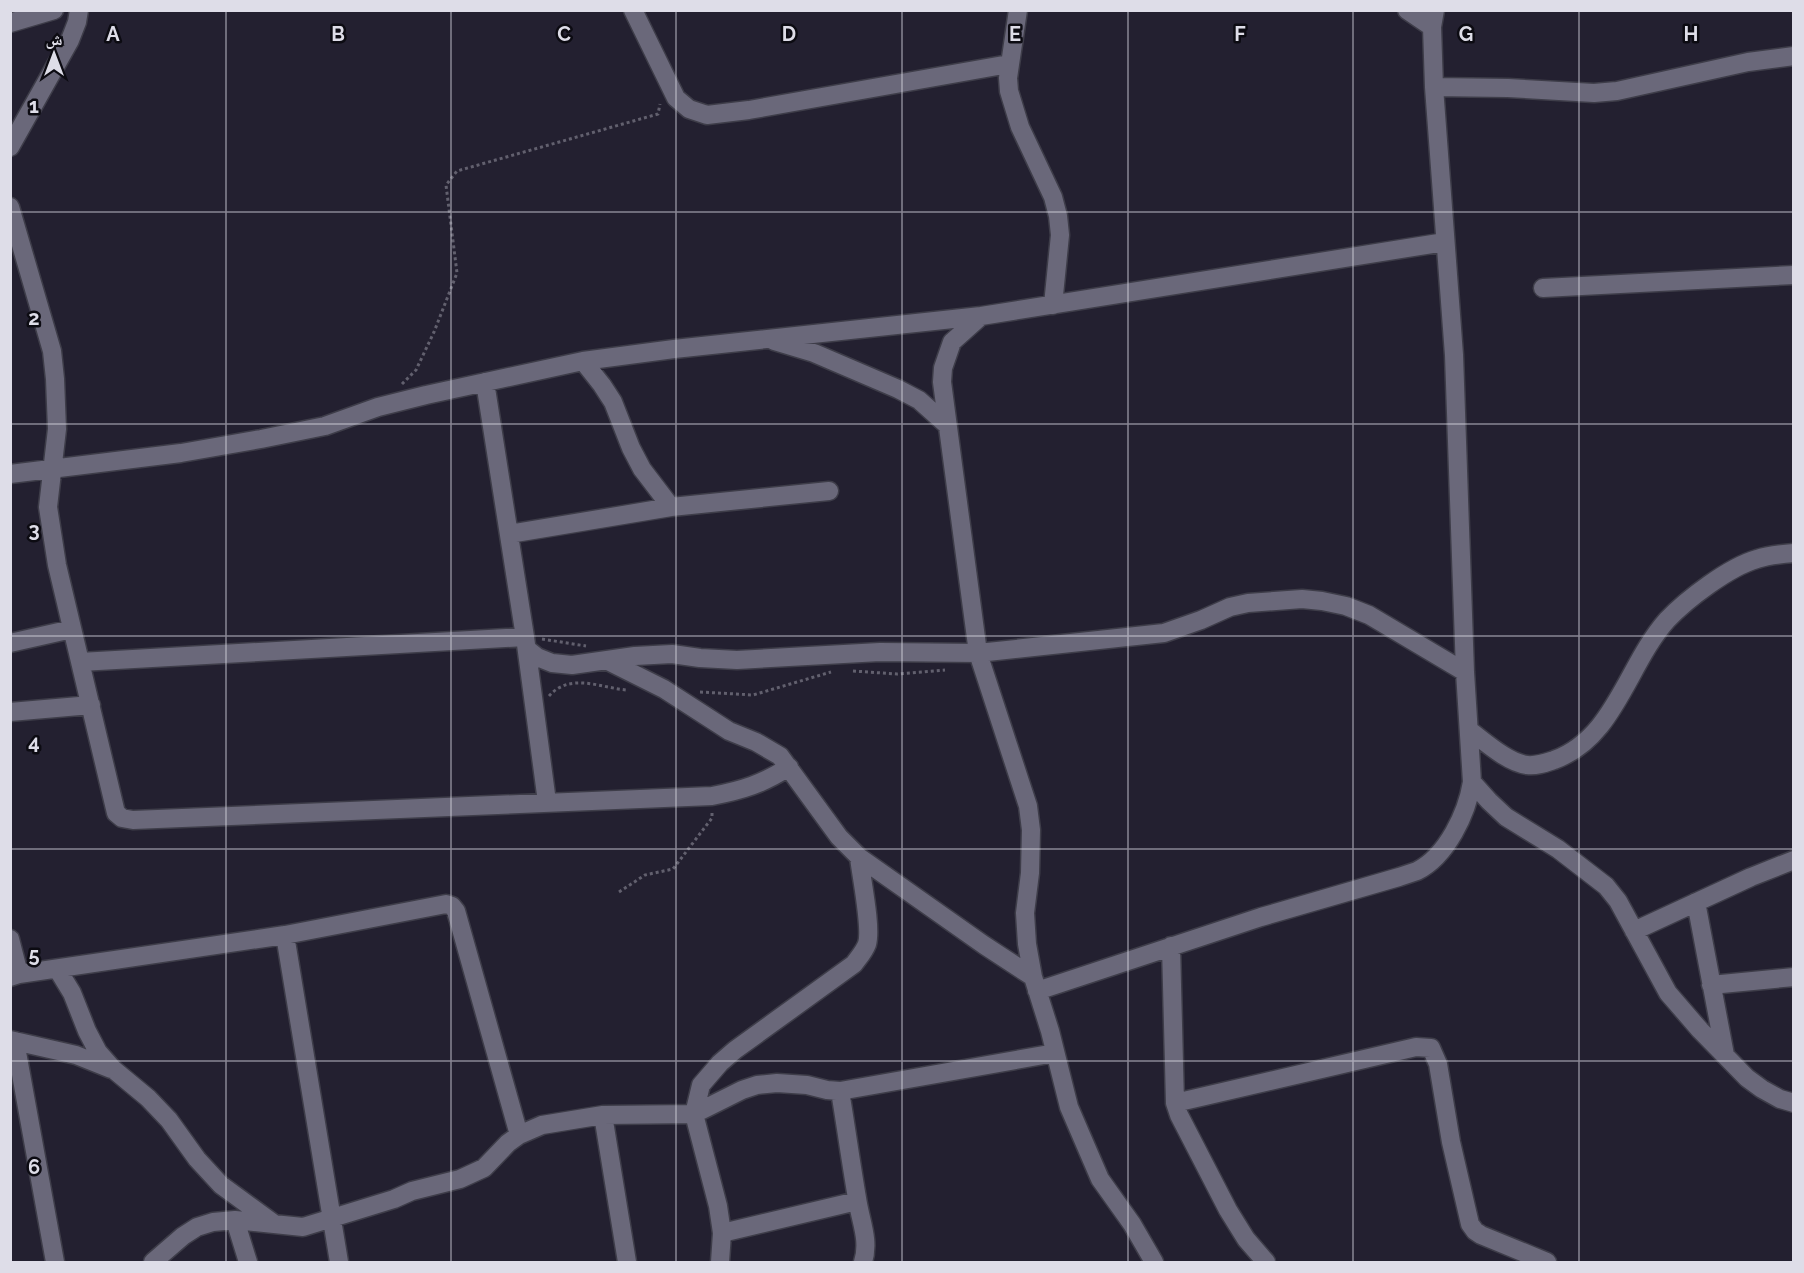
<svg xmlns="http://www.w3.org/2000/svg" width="1804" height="1273" viewBox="0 0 1804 1273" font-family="Raleway,'Noto Naskh Arabic',sans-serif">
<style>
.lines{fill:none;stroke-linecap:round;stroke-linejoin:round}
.minor-casing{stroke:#3e3d49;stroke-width:21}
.path{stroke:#62606e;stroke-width:3;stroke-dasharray:3 3;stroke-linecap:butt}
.minor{stroke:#6a687a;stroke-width:18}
.grid{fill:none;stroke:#dedde8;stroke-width:1.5;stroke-opacity:0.55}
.grid-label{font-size:20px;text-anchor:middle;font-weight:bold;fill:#dedde8;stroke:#0c0b12;stroke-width:5;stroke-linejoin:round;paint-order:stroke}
</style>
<rect width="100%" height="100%" fill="#232030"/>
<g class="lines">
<g class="minor-casing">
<path id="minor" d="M633,10L676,98L689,109L707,115L749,110L1009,64
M1018,10L1008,78L1009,91L1020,127L1053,197L1058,216L1060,235L1053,305
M1407,10L1432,27
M10,23L54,10
M1434,87L1508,88L1594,93L1617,91L1748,62L1794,56
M10,147L70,40L77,22L79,10
M10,207L52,351L55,379L57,429L48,507L57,565L116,813L122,818L133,820L712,796C743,790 762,784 789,767
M1543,288L1794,275
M981,316L952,342L943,368L942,382L978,653L1028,806L1031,830L1030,873L1025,913L1027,944L1033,977L1050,1031L1069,1107L1100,1179L1132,1224L1154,1262
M774,341L814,353L898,389L919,400L947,425
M583,361L602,385L613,402L631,448L642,469L671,507
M485,382L525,637L547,802
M10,474L181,453L261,439L325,426L378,407L426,395L583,361L674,349L981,316L1445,242
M509,534L671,507L829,491
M10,643L72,629
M527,649L537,657L552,663L572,665L635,656L672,654L700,658L737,660L880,652L978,653L1164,633L1201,620L1230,607L1248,603L1302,599L1322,601L1346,606L1369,615L1465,672
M606,660L664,689L729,731L756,742L780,756L839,837L859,857L984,945L1033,977
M80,662L525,637
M10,712L91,705
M1469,730C1484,741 1508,763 1527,765C1537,766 1545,763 1554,760C1615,738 1627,665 1667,620C1687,599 1729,567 1757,559C1769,555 1781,554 1794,553
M1472,782L1489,801L1506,817L1558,849L1606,886L1618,901L1668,993L1700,1030L1747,1078L1762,1089L1780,1099L1794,1103
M1696,902L1725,1055
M1634,931L1751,877L1794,860
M285,935L339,1262
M10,939L19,974
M1171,946L1175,1103L1179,1115L1228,1210L1246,1239L1266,1262
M58,970L72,993L87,1031L98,1052L113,1069L148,1098L169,1120L197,1159L221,1185L273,1223
M10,977L19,974L285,935L446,904L452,906L456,911L519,1135
M1711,985L1794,977
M1037,991L1261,917L1399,877C1405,875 1411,873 1417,871C1447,856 1467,813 1472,782L1465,672L1454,355L1434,87L1432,27L1435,10
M10,1040L76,1055L111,1069
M15,1041L55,1262
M840,1091C846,1127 851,1163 857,1198C860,1220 870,1240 863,1262
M1175,1103L1416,1047L1431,1048L1438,1064L1451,1142L1470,1224L1475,1231L1481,1235L1547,1262
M603,1115L627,1262
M235,1220L248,1262
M722,1233L857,1201
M153,1262L183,1236L197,1227L213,1222L235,1220L303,1227L394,1199L412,1191L460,1179L484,1168L508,1143L519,1135L542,1125L603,1115L694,1114L742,1090L757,1085L777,1083L807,1085L827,1090L840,1091L1055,1053
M720,1262L722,1233L718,1206L694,1114L701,1085L720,1063L735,1050L854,964C859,957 864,952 867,944C872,928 861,876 859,857"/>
</g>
<path class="path" d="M402,384L416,370L434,332L457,273L446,185L457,171L658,114L660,104
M542,639L586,646
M853,671L897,674L945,670
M700,692L753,695L831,672
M549,696C570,672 601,688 627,690
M619,892L645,875L673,869L712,818V810"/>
<use href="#minor" class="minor"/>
</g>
<path class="grid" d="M226,10V1262M451,10V1262M676,10V1262M902,10V1262M1128,10V1262M1353,10V1262M1579,10V1262M10,212H1794M10,424H1794M10,636H1794M10,849H1794M10,1061H1794"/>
<g class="grid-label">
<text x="113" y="41">A</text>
<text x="338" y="41">B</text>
<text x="564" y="41">C</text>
<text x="789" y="41">D</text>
<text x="1015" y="41">E</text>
<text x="1240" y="41">F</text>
<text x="1466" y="41">G</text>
<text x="1691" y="41">H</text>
<text x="34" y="113">1</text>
<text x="34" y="325">2</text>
<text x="34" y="537">3</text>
<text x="34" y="749">4</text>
<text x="34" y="962">5</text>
<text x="34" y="1174">6</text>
</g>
<rect width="1804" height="1273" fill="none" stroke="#dedde8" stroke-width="24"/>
<g transform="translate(54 54)" stroke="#0c0b12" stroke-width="4.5" paint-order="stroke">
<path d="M0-4.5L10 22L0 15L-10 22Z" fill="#dedde8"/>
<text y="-9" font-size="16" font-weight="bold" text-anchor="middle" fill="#dedde8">ش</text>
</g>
</svg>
